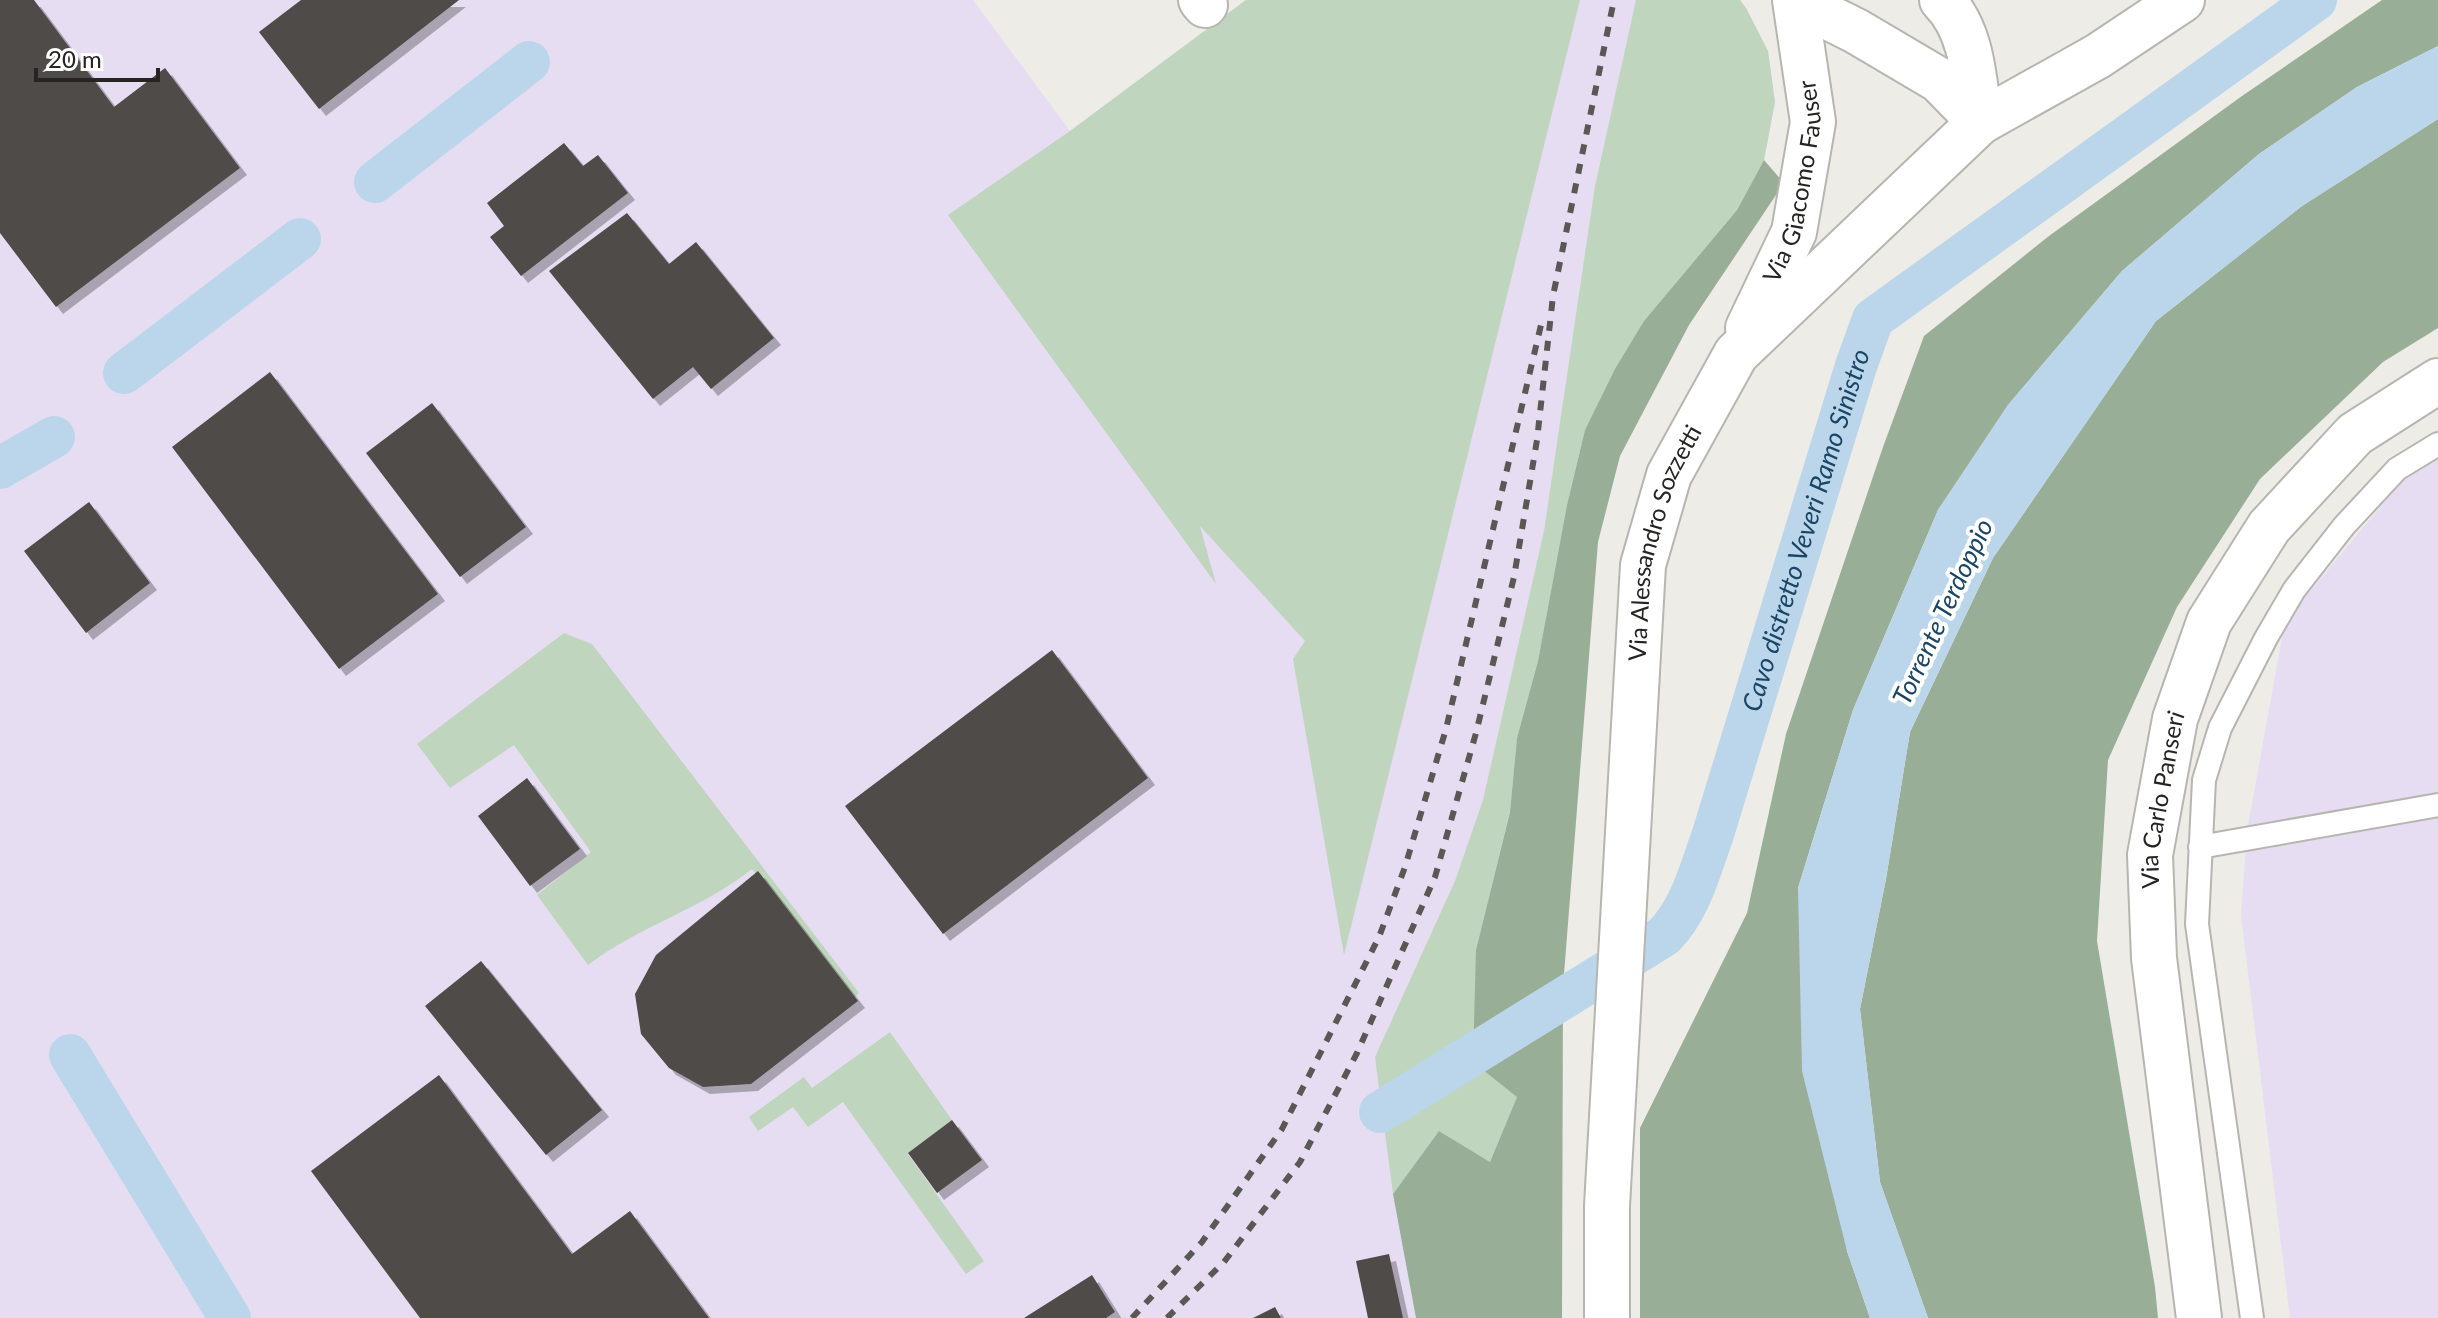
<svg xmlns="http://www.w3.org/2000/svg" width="2438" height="1318" viewBox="0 0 2438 1318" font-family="Lato,sans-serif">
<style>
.industrial{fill:#e6ddf2}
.green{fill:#bfd5be}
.forest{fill:#99ae97}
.water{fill:#bbd6eb}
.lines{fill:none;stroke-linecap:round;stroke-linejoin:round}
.canal{stroke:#bbd6eb;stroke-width:42}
.building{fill:#4f4b48;filter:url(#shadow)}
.lane-casing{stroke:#b7b5b0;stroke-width:26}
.street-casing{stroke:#b7b5b0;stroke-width:48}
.lane{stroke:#fff;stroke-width:22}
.street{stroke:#fff;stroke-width:44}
.rail{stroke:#595855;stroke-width:6;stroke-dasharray:10 10;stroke-linecap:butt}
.labels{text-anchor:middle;stroke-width:8;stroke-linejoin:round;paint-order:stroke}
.street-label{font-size:24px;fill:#252422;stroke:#fff}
.water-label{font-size:26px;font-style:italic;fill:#1a4564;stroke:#fff}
</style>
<defs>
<filter id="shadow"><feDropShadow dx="7" dy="7" stdDeviation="0" flood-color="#0004"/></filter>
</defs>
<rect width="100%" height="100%" fill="#edece6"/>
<path class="industrial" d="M0,0H973L1070,131L1246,0H1740L1746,8L1768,51L1775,102L1764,160L1585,430L1527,1318H0Z
M2438,450V1318H2290L2241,915L2247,831L2285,621L2417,463Z"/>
<path class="green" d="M1246,0H1580L1344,955L1293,659L1305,641L1200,526L1216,584L948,215L1070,131Z
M1636,0H1740L1746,8L1768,51L1775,102L1764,160L1737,210L1644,321L1585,430L1567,505L1538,661L1517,738L1510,811L1476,950L1517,1097L1490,1162L1439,1131L1393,1194L1375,1057L1455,881L1483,800L1544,531L1595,186Z
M564,633L592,644L859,993L853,999L752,869C702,909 639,926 588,965L537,895L591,852L514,745L450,788L417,744Z
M890,1032L952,1120L908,1154L984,1261L966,1274L843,1102L808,1127L793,1107L758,1131L749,1117L804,1077L812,1088Z"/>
<path class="forest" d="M2382,0H2438V46L2357,87L2259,154L2122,271L2008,405L1938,510L1853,710L1798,888L1847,1251L1870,1318H1640V1128L1747,913L1786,734L1883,447L1924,336L2049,236L2242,96Z
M2438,119V328L2383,362L2260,479L2177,607L2108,760L2097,941L2155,1287L2158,1318H1928L1880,1182L1860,1009L1886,879L1910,732L1993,558L2156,321L2302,206Z
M1764,160L1784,183L1689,325L1620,456L1598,542L1563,987L1562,1318H1416L1393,1194L1439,1131L1490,1162L1517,1097L1473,1062L1476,950L1510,812L1517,738L1538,661L1567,505L1585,430L1615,369L1644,321L1737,210Z"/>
<path class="water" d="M2438,46V119L2302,206L2156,321L1993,558L1910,732L1886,879L1860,1009L1880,1182L1928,1318H1870L1847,1251L1802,1071L1798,888L1853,710L1938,510L2008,405L2122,271L2259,154L2357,87Z"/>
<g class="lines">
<g class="canal">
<path d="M375,182L529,62"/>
<path d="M124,373L300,239"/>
<path d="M0,468L54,437"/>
<path d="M70,1055L230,1318"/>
<path id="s1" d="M1380,1112L1664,936C1691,908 1700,870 1713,834L1856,366L1873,319L2316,0"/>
</g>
</g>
<path class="building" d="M0,0H34L114,107L165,68L240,168L56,307L0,233Z
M301,0H459L319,109L259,32Z
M564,143L583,166L598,155L628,193L521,276L490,237L504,226L487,203Z
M627,213L669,264L696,242L774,338L711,389L693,367L653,399L549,271Z
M270,372L438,594L339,669L172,447Z
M432,403L526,527L460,577L366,453Z
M89,502L150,583L86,633L24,551Z
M1052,650L1148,778L943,934L845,806Z
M527,778L580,849L530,886L478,816Z
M758,871L858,1001L751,1084L703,1087L669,1068L641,1034L635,994L656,955Z
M481,961L602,1110L546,1155L425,1006Z
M439,1075L572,1254L630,1211L709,1318H420L311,1171Z
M952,1120L982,1160L937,1193L908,1153Z
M1389,1254L1403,1318H1368L1356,1261Z
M1092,1275L1115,1312L1106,1318H1024Z
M1275,1307L1281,1318H1253Z"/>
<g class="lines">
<g class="lane-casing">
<path id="lane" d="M2200,847L2438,805
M2252,1318L2197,924L2204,780L2220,728L2266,638L2294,590L2344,526L2397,469L2438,444"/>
</g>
<g class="street-casing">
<g id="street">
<path d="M1201,0L1205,5"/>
<path d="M1942,0C1973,31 1974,81 1980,122"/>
<path d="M1796,1L1856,31L1939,80L1980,122"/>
<path id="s2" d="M1748,328L1794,232L1813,122L1795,0"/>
<path id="s3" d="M1607,1318V1206L1643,565L1669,475L1736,354L1980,122L2098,56L2182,0"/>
<path id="s4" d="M2199,1318L2154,958L2150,855L2175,719L2209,622L2269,527L2355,434L2438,381"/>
</g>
</g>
<use href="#lane" class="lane"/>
<use href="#street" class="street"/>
<path class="rail" d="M1132,1318L1202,1242L1282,1129L1379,937L1405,867L1446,729L1541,325
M1167,1318L1224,1262L1300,1162L1357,1053L1435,877L1476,733L1514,577L1537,440L1553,296L1614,0"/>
</g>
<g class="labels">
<g class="street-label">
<text dy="8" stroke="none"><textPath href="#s2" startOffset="156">Via Giacomo Fauser</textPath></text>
<text dy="8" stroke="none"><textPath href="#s3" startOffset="780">Via Alessandro Sozzetti</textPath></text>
<text dy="8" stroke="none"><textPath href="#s4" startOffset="522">Via Carlo Panseri</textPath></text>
</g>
<g class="water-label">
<text dy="9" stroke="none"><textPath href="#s1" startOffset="766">Cavo distretto Veveri Ramo Sinistro</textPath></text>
<text transform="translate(1943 612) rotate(-65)" y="9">Torrente Terdoppio</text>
</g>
</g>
<path d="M36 68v12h122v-12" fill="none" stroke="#252422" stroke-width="4"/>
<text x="48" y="68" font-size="24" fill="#252422" stroke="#ffffff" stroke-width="6" paint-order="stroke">20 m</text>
</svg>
